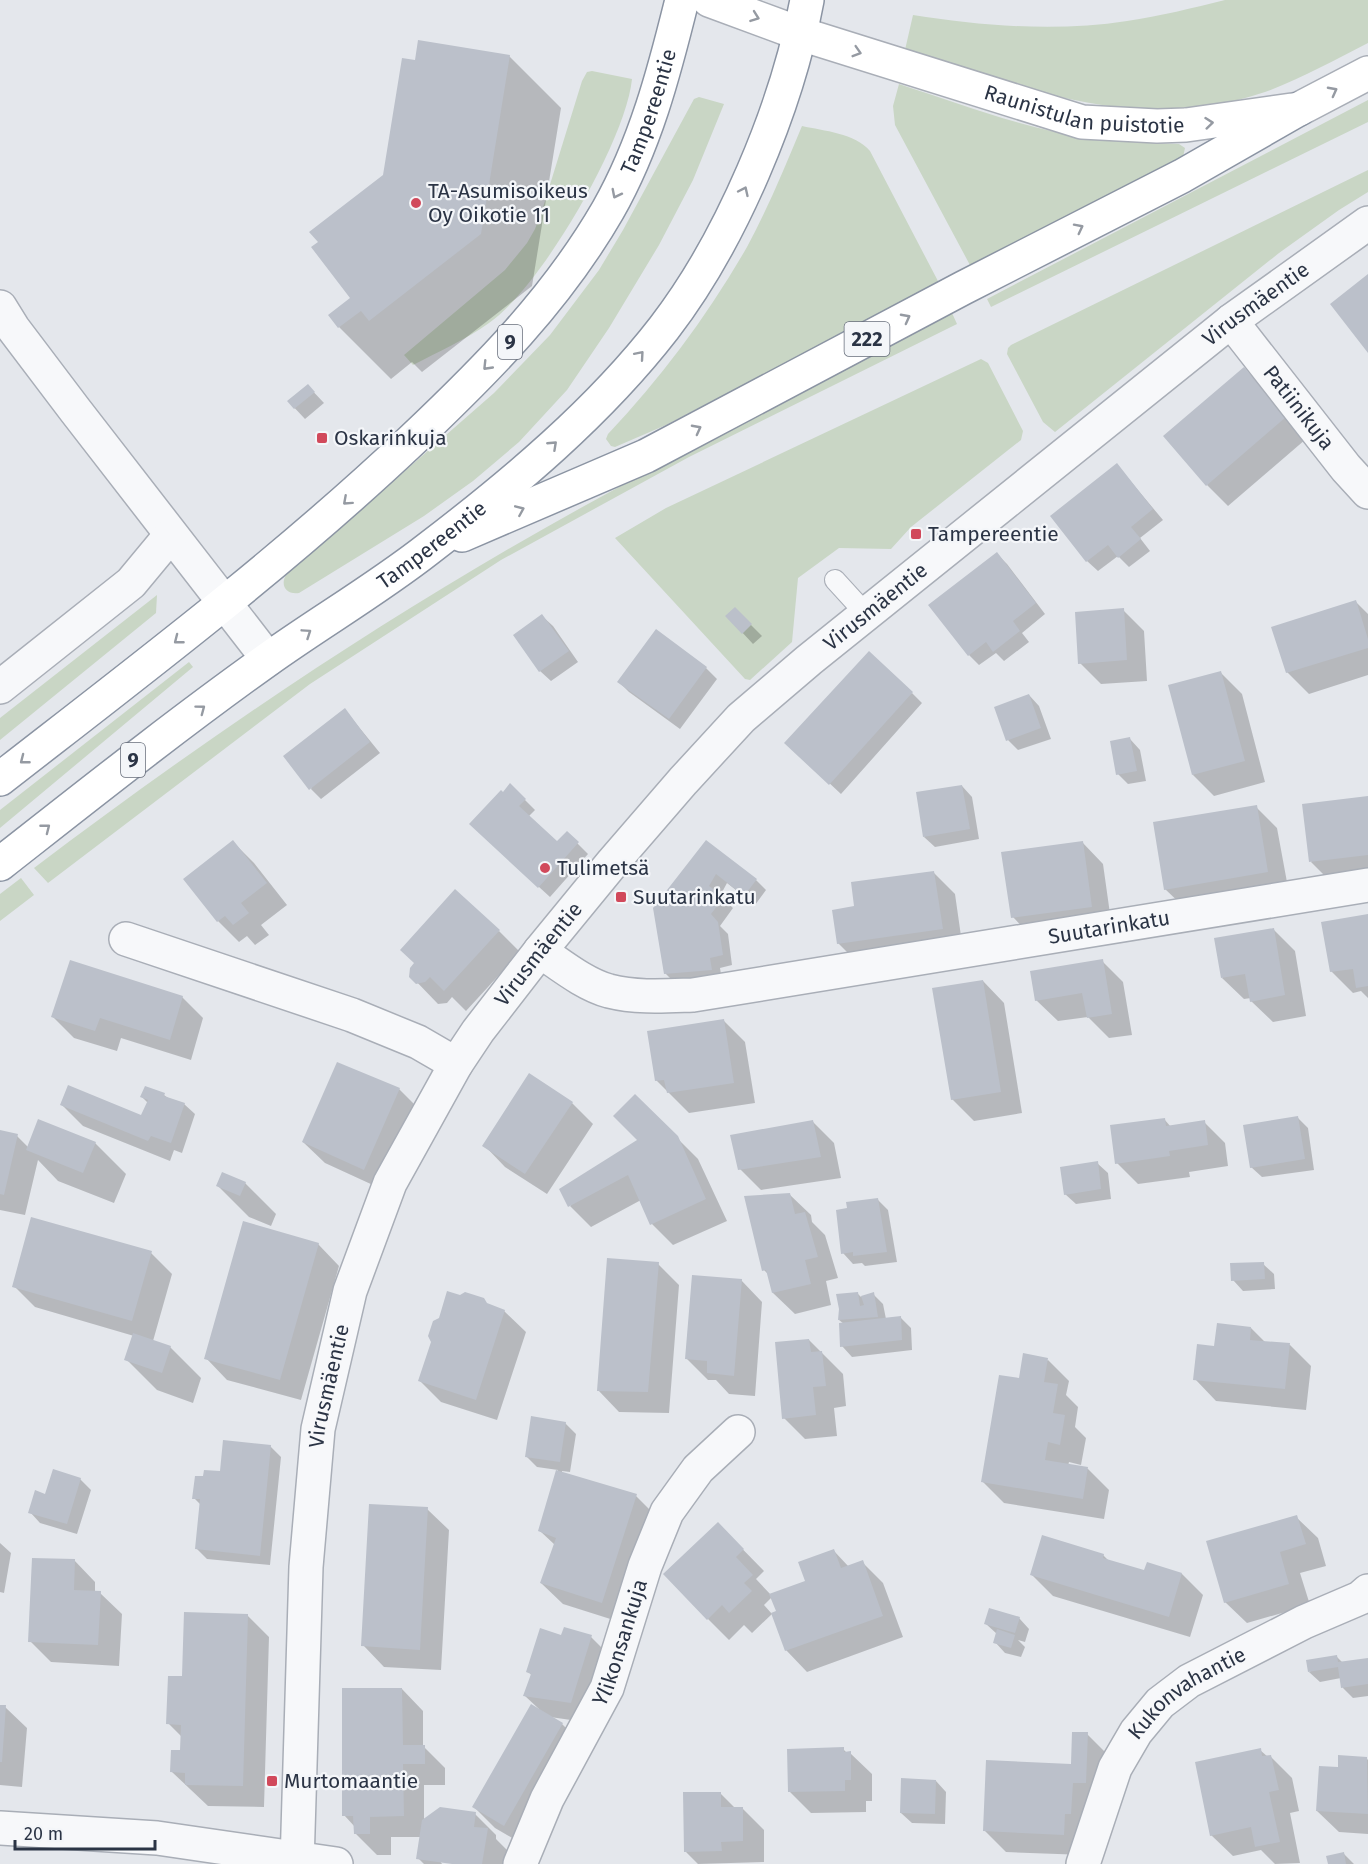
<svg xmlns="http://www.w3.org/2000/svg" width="1368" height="1864" viewBox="0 0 1368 1864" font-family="'Fira Sans',sans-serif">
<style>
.grass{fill:#c9d6c5}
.shadow{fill:#0003}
.building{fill:#bbc0ca}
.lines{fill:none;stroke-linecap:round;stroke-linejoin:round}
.lane-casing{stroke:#a9aeb7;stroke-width:22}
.street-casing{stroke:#a9aeb7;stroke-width:36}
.secondary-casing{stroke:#a9aeb7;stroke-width:36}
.highway-casing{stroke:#8b94a3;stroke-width:36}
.lane{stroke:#f7f8fa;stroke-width:20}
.street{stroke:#f7f8fa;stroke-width:33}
.secondary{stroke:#fff;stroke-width:33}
.highway{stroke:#fff;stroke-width:33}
.oneway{stroke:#959aa2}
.poi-dot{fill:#d1495b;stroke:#f4f6f9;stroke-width:2}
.labels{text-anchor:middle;stroke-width:4.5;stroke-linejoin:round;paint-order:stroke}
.shield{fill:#f4f6f9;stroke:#676e7b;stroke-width:1.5}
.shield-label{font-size:20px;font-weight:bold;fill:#2b3445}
.street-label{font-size:21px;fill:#2b3445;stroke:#f4f6f9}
.poi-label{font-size:21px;fill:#2b3445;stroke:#f4f6f9;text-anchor:start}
</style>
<rect width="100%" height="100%" fill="#e4e7ec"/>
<path class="grass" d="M1225,0H1368V43C1334,60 1301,79 1265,92C1136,136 1027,88 905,50L913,15C983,26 1056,32 1127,21C1160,16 1193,8 1225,0Z
M592,71L632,79C626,141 540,288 489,323C465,340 438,352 413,365L404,355L505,270L527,243L535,229L544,204L582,81L587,72Z
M899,84C963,105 1028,130 1095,139C1123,142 1151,143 1179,144L1185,148L1183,157L971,267L895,125L893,106Z
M699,97L724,104L693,180L659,245L609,328L567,390L519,442L473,481L424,516L299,593C286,595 280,585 286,575L494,393L550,335L599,270L623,230L694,99Z
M1368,100V122L991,307L987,299Z
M802,126C824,131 855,133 870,151L939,283L666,425L615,447L611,446L606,439L608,434C661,378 708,315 747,247C768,208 785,167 802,126Z
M1368,170V192L1339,210L1279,253L1055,432L1043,422L1007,354L1008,348L1011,345Z
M952,313L957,324L689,457L501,560L310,684L48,883L34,868C216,730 407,602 608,493C721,431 837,373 952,313Z
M981,359L988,363L1023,431L1021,440L911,527L891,549L839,548L798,578L792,642L750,680L745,679L615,538L666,508Z
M157,595L156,613L0,740V718Z
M189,662L193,667L0,828V810Z
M21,878L34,895L0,921V894Z"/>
<path class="shadow" d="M509,56L561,108L532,286L422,372L412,362L391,379L339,327L330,315L352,298L416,62Z
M1244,369L1265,390L1306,439L1228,506L1207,485Z
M308,386L324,403L305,419L289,402Z
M1117,465L1163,520L1140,538L1150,551L1129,567L1118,556L1098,571L1087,561Z
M997,554L1007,564L1045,614L1022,633L1029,642L1004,661L996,653L979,665L969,655Z
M1356,602L1368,614V675L1309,694L1287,672Z
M735,609L762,636L753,644L727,616Z
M1123,610L1144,631L1147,681L1101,684L1080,663Z
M542,616L553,626L578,662L551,681L540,671Z
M656,631L706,668L717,679L680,729L629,692L619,682Z
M1221,673L1242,694L1265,782L1214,796L1193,775Z
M912,693L922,703L841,794L797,753Z
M1029,695L1039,706L1051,739L1018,750L1008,740Z
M345,710L380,753L321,799L311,789Z
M1130,739L1140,750L1146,781L1128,784L1118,774Z
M510,785L535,810L528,817L557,843L567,833L588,854L550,897L482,835L503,794Z
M962,786L972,797L979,839L935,847L924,837Z
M1368,797V878L1332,883L1311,862Z
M1256,807L1277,828L1289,893L1187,910L1165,889Z
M233,842L254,863L287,905L261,925L269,935L255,945L247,936L239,942L218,921L185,879Z
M706,842L756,880L766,890L755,905L727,883L720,896L733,908L720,926L728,934L732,965L720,968L722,980L676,984L665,973Z
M1082,842L1103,864L1112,928L1034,939L1013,917Z
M934,873L955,894L963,950L859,964L838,943L856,908Z
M1368,915V998L1361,991L1353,993L1331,971Z
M1273,929L1295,951L1306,1016L1273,1022L1251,1001V998L1244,999L1222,978Z
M499,931L520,952L466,1011L452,997L447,1003L438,1004L411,976Z
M1102,961L1123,982L1132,1035L1109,1038L1088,1017L1058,1021L1036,1000Z
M983,981L1004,1003L1022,1113L974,1121L952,1099Z
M182,997L203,1018L191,1060L121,1038L117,1051L74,1038L53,1017Z
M724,1021L745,1042L755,1103L689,1113L656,1080Z
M399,1089L420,1110L386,1191L325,1163L303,1142Z
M164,1095L168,1098L184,1104L195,1114L182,1153L174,1150L170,1161L83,1126L62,1105L142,1117L148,1103L142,1097Z
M635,1096L698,1159L727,1221L673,1245L652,1224L641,1200L591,1227L570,1206L639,1140Z
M572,1103L593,1124L547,1194L505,1167L484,1145Z
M1298,1118L1308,1128L1314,1170L1262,1177L1251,1167Z
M1164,1119L1171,1127L1204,1122L1225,1143L1228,1166L1189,1172L1190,1177L1138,1184L1117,1163Z
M813,1122L834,1143L841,1178L761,1190L740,1169Z
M0,1132L17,1136L28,1147L95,1143L126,1174L114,1203L58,1181L38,1160L25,1215L0,1210Z
M1097,1163L1108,1173L1111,1199L1076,1204L1065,1194Z
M245,1183L276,1214L271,1226L249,1217L218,1186Z
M789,1194L811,1215L812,1222L825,1235L838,1278L826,1281L831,1305L795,1314L773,1293L769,1275L764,1270Z
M878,1200L888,1210L897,1262L865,1266L862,1263L853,1264L843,1253L849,1210Z
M318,1244L339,1266L301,1400L227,1380L206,1358Z
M151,1253L172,1274L153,1341L170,1347L201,1378L193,1403L157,1390L126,1359L134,1336L35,1307L14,1286Z
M658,1264L679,1285L669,1413L619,1412L598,1390Z
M1263,1264L1274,1274L1275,1289L1243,1291L1233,1280Z
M741,1280L762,1302L755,1396L729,1394L716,1380H708L687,1359Z
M857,1293L861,1297L873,1294L883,1304L886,1319L901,1318L911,1328L912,1350L852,1357L842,1346L844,1324L839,1320Z
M490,1306L504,1311L526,1332L497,1420L441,1402L420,1381Z
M1251,1328L1265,1342L1290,1345L1311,1366L1306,1410L1216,1401L1195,1379L1216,1347Z
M809,1340L843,1374L846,1406L834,1408L837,1436L805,1439L784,1418Z
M1048,1360L1069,1381L1066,1395L1078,1407L1075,1427L1086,1438L1081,1465L1069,1462L1068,1466L1088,1469L1109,1490L1104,1519L1004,1503L982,1481L1020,1380Z
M565,1423L576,1434L570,1472L562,1471V1473L636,1496L657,1517L623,1623L563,1604L541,1583L555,1545L540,1531L558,1470L537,1467L526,1456Z
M270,1446L281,1457L270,1565L207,1559L197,1549L201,1505L194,1498L221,1473Z
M80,1479L91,1490L77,1534L40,1523L30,1512L46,1496Z
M427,1509L449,1530L441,1670L384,1667L363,1645Z
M1296,1517L1318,1538L1326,1566L1300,1573L1310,1605L1247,1623L1225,1602Z
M718,1524L764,1571L756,1579L771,1595L807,1582L834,1551L849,1567L862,1562L883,1583L903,1637L807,1672L786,1650L778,1612L772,1597L764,1605L772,1614L752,1633L744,1625L729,1640L708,1619Z
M0,1543L11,1553L4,1593L0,1592Z
M1103,1555L1109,1561L1145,1572L1182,1574L1203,1595L1190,1637L1053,1596L1032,1575Z
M74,1560L95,1582V1592L100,1593L122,1614L119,1666L51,1662L30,1641Z
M247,1615L269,1637L264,1807L208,1806L172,1772L181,1751L182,1737L168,1723L183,1678Z
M1019,1618L1029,1629L1025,1642L1018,1640L1025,1647L1021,1657L1005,1653L995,1642L997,1634L986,1624Z
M561,1637H591L612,1658L592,1723L550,1717L562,1724L583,1745L526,1846L495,1828L474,1807L539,1709L525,1696L532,1676L528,1671Z
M1337,1657L1343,1663L1368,1659V1696L1353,1698L1343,1688L1341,1678L1320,1682L1309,1672Z
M402,1689L423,1711V1746L445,1768V1785H424V1820L475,1814L496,1835V1839L508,1851L506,1864H463L440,1861L442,1864H424L418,1858L421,1837H391V1855H377L355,1833V1827L344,1815Z
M0,1706L5,1707L27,1728L22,1787L0,1785Z
M1087,1734L1108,1755L1085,1855L1006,1852L984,1830L1072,1766Z
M843,1749L847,1753H850L872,1774V1801H866V1812L811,1813L790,1792Z
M1260,1750L1268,1757H1271L1292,1778L1299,1811L1290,1813L1300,1863L1275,1864L1261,1850L1233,1856L1211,1835Z
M1366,1758L1368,1760V1834L1339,1832L1317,1811L1339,1769Z
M936,1781L946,1792L945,1824L912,1823L901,1813Z
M720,1793L736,1809L742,1808L764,1830V1862L698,1864L686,1852Z
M1344,1854L1354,1864H1329Z"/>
<path class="building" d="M418,40L510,55L481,234L369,321L361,311L338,328L328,315L350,298L311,247L318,242L309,232L383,175L402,58L415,60Z
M1368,274V353L1330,304Z
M1244,367L1286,417L1206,486L1163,436Z
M308,384L315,392L294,409L287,401Z
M1117,463L1153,509L1131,527L1141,539L1118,558L1108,545L1086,562L1050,516Z
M997,552L1036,603L1013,621L1020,631L993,652L986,642L968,656L928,605Z
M1356,600L1368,639V648L1286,673L1271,627Z
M735,607L752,624L742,634L725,616Z
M1124,608L1127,660L1078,664L1075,612Z
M542,614L569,651L539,672L513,635Z
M656,629L707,667L669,719L617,682Z
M869,651L913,692L829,785L784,743Z
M1221,671L1245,761L1192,775L1168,685Z
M1029,694L1041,728L1006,741L994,707Z
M345,708L370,742L309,790L283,756Z
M1130,737L1137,771L1116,775L1110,741Z
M510,783L526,799L519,806L557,841L567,831L579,842L538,888L469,824L501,790L503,792Z
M962,785L970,829L923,837L916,792Z
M1368,796V855L1309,862L1302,804Z
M1257,805L1268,872L1164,890L1153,822Z
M233,840L267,883L241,903L249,913L233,925L225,916L217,922L183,879Z
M706,840L757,879L744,896L716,874L709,886L724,897L711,914L718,922L723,955L710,958L712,970L664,974L653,908Z
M1083,841L1092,907L1011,918L1001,852Z
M934,871L943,929L837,944L832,910L854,906L851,882Z
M455,889L500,930L444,991L430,977L425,982L416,984L409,977L410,968L414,963L400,950Z
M1368,914V986L1356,988L1353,969L1330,972L1321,922Z
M1274,928L1285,995L1250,1002L1245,974L1221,978L1214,938Z
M1103,959L1112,1014L1087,1018L1082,993L1035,1001L1030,971Z
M70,960L183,996L170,1040L100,1018L95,1031L51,1017Z
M983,980L1001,1092L951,1100L932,988Z
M724,1019L734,1083L667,1093L664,1080L655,1081L647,1031Z
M337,1062L400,1088L364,1170L302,1142Z
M529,1073L573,1102L525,1174L482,1146Z
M68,1085L141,1115L148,1100L140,1097L145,1086L165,1093L164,1096L185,1103L171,1143L151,1136L148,1141L60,1105Z
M635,1094L678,1136L706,1199L650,1225L628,1175L568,1207L559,1189L637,1140L613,1116Z
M1298,1116L1305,1159L1250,1168L1243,1125Z
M1165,1118L1166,1126L1205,1120L1208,1145L1169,1151L1170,1156L1115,1164L1110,1125Z
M38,1119L96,1142L83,1173L26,1150Z
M813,1120L821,1157L738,1170L730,1135Z
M0,1130L18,1134L4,1195L0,1194Z
M1098,1161L1101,1189L1064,1195L1060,1167Z
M222,1172L246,1182L240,1196L216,1186Z
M790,1193L795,1214L805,1212L818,1257L805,1260L811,1284L772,1293L766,1270L762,1271L744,1196Z
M878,1198L887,1252L853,1256V1252L841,1254L836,1210L847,1208L846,1202Z
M31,1217L152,1251L132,1321L12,1287Z
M243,1221L319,1243L280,1380L204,1359Z
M607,1258L659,1262L648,1392L597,1391Z
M1264,1262L1265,1279L1231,1281L1230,1263Z
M692,1275L742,1279L734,1376L707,1373V1361L685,1359Z
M447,1291L460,1295L465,1292L484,1298L487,1303L505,1310L476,1400L418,1381L431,1342L428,1336L433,1321L439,1318Z
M858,1292L860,1306L864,1305L861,1296L874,1292L878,1317L838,1320L839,1309L836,1294Z
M901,1316L902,1340L840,1347L839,1323Z
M1217,1323L1251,1327L1250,1340L1290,1343L1285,1389L1193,1380L1197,1344L1214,1346Z
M133,1333L171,1346L162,1373L124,1360Z
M809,1339L811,1352L822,1351L826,1386L813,1387L816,1415L782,1419L775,1342Z
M1023,1353L1048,1358L1044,1382L1058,1384L1053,1413L1065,1415L1060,1445L1048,1442L1045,1460L1088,1467L1083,1499L981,1482L999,1375L1019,1378Z
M531,1416L566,1422L560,1462L525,1457Z
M223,1440L271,1445L260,1556L195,1549L200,1499H192L195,1476H203L204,1470L220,1471Z
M53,1469L81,1478L67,1524L28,1513L35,1490L45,1494Z
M556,1470L637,1494L602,1603L540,1583L556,1538L538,1531Z
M369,1504L428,1507L420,1650L361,1646Z
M1297,1515L1306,1544L1280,1552L1289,1584L1224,1603L1206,1541Z
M718,1522L744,1549L736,1557L753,1575L744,1583L752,1591L729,1613L722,1605L707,1620L663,1574Z
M1042,1535L1104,1554L1103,1558L1144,1570L1147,1562L1182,1573L1169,1617L1030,1575Z
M834,1549L841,1568L863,1560L883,1616L785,1651L771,1613L776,1611L769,1594L805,1581L798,1562Z
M32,1558L75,1559L74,1590L101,1591L98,1645L28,1642Z
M989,1608L1020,1617L1015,1633L984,1624Z
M184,1612L248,1614L243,1786L185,1785V1773L170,1772L171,1750H180L181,1725L166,1724L168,1676H182Z
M564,1627L592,1635L571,1703L523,1696L531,1674L526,1672L540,1628L561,1635Z
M997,1629L1015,1635L1011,1648L993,1643Z
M1337,1655L1338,1662L1368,1658V1684L1341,1688L1338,1667L1308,1672L1306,1660Z
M342,1688H402L403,1745H425V1764H403L404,1816L370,1817V1834H354L353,1816H342Z
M531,1704L563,1723L504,1826L472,1807Z
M0,1705H6L2,1762H0Z
M1072,1732H1088L1086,1783H1073L1071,1814H1065L1064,1835L983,1831L986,1760L1071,1764Z
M844,1747V1752L851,1751V1780H845V1791L788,1792L787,1749Z
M1261,1748L1262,1756L1271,1755L1279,1790L1269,1792L1280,1842L1255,1847L1251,1827L1210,1836L1195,1762Z
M1338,1755L1367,1757L1368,1814L1316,1811L1319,1766L1338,1767Z
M901,1778L936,1780L935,1814L900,1813Z
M683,1792H721V1807H743V1841L721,1842L722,1851L684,1852Z
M440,1807L476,1812L474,1827L488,1828L482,1864H452L416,1859L422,1820Z
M1344,1852L1346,1864H1328L1326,1856Z"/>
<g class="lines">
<g class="lane-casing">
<path id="lane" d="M835,580L866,614"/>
</g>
<g class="street-casing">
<g id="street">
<path d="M0,307L13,328L75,410L268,659"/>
<path id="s1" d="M1231,321L1346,468L1368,492"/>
<path d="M0,687L131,583L170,536"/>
<path d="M126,939L352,1015L418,1042L456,1064"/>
<path id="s2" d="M540,951C561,965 584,984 609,991C637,998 664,996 693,995L1368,885"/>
<path d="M0,1828L157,1838L336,1864"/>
<path id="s3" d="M297,1864L306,1567L318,1429L350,1291L390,1183L456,1064L478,1031L540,951L613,862L683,781L741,718L809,660L1231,321L1368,223"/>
<path id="s4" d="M520,1864L547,1799L607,1688L645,1566L667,1512L698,1469L738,1432"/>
<path id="s5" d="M1083,1864L1115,1768L1136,1732L1160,1703L1189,1681L1304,1622L1360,1598L1368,1591"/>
</g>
</g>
<g class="secondary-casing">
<g id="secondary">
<path id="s6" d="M709,0L801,34L1082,122L1157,126L1186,125L1299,109L1368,73"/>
</g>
</g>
<g class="highway-casing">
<g id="highway">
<path d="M462,535L646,456L963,288L1182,176L1299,109"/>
<path id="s7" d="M0,779C140,670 282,563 411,441C486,370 556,300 608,210C645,145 664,73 682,0"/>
<path id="s8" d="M0,864C88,795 176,725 267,660C320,622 377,589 428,549C513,484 599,412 664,328C731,241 787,108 807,0"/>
</g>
</g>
<use href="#lane" class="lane"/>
<use href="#street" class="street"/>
<use href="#secondary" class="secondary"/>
<use href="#highway" class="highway"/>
</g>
<defs><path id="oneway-chevron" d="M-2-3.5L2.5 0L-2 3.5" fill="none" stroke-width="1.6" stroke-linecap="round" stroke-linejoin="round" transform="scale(1.5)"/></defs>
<g class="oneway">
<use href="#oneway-chevron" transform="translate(755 17) rotate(20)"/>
<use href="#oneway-chevron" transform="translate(857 52) rotate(17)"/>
<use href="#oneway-chevron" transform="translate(1333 91) rotate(-28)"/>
<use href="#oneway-chevron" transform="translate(1209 123) rotate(-6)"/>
<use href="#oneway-chevron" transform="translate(744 191) rotate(-65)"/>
<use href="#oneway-chevron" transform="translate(616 194) rotate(117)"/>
<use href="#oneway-chevron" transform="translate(1079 228) rotate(-27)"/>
<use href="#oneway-chevron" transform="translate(906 318) rotate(-28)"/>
<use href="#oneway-chevron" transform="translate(640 355) rotate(-49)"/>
<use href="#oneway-chevron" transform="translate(487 366) rotate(134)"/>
<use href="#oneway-chevron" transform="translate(697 429) rotate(-28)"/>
<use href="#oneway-chevron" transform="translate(553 445) rotate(-43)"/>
<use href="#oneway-chevron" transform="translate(347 501) rotate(138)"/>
<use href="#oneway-chevron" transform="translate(520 510) rotate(-23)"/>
<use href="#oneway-chevron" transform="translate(307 633) rotate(-34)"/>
<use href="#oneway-chevron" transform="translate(178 640) rotate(142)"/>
<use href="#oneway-chevron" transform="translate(201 709) rotate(-37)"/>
<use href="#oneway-chevron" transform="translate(24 760) rotate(142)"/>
<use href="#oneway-chevron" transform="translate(46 828) rotate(-38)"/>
</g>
<g class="poi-dot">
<circle cx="416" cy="203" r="6"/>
<rect x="316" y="432" width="12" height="12" rx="3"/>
<rect x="910" y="528" width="12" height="12" rx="3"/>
<circle cx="545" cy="868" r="6"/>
<rect x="615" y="891" width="12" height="12" rx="3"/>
<rect x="266" y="1775" width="12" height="12" rx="3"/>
</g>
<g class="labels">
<g class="shield">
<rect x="844.5" y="322" width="45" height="34" rx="4.5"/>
<rect x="498" y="325" width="24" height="34" rx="4.5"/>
<rect x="121" y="743" width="24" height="34" rx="4.5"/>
</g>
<g class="shield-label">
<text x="867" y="346">222</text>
<text x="510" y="349">9</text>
<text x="133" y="767">9</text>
</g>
<g class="street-label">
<text dy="7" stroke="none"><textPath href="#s6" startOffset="393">Raunistulan puistotie</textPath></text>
<text dy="7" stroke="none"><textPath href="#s7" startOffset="944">Tampereentie</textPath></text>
<text dy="7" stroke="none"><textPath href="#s3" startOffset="1938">Virusmäentie</textPath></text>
<text dy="7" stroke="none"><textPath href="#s1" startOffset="110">Patiinikuja</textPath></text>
<text dy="7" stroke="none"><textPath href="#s8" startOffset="537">Tampereentie</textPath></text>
<text dy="7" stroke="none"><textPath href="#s3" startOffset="1452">Virusmäentie</textPath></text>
<text dy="7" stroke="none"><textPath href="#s2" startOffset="586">Suutarinkatu</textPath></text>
<text dy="7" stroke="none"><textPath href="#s3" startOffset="966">Virusmäentie</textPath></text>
<text dy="7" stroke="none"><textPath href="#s3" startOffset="480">Virusmäentie</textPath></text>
<text dy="7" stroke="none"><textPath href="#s4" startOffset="244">Ylikonsankuja</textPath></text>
<text dy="7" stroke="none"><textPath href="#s5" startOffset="208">Kukonvahantie</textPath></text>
</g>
<g class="poi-label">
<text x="428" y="198">TA-Asumisoikeus<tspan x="428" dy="24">Oy Oikotie 11</tspan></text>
<text x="334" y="445">Oskarinkuja</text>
<text x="928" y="541">Tampereentie</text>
<text x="557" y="875">Tulimetsä</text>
<text x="633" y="904">Suutarinkatu</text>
<text x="284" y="1788">Murtomaantie</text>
</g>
</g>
<path d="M15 1840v9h140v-9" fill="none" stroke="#2b3445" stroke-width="3"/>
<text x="24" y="1840" font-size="18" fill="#2b3445" stroke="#f4f6f9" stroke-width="4.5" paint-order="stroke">20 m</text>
</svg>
